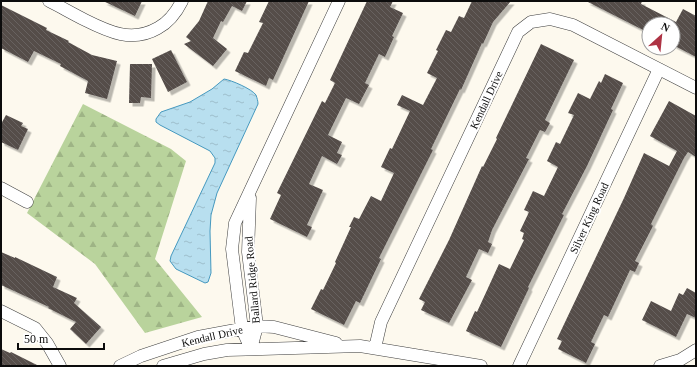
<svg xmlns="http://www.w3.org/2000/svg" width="697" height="367" viewBox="0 0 697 367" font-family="'Times New Roman',serif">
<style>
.forest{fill:url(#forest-firs)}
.water{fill:url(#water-ripples);stroke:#4699bf}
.building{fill:url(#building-back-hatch);filter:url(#shadow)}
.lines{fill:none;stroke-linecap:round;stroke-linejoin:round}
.street-casing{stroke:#3f3f3f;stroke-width:13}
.street{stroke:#fff;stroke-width:12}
.labels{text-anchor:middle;stroke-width:4;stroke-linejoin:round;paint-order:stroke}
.street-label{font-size:11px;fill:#0c0c0c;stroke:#fff}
</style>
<defs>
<pattern id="forest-firs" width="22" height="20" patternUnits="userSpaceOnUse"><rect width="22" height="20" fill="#b9d39c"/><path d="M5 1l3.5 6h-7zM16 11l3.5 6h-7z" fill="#9eb485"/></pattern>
<pattern id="water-ripples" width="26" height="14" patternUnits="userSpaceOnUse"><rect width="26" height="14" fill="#b8dfef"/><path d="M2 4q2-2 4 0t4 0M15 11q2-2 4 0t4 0" fill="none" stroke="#9dbecc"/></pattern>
<pattern id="building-back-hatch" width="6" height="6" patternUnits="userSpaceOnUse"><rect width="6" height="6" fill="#544d4a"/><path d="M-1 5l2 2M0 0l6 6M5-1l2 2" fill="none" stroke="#686260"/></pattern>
<filter id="shadow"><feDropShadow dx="3.5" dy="3.5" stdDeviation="0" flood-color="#0004"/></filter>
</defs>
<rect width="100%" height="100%" fill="#fdf9ee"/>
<path class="forest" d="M83,104L171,149L186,161L155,259L202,317L145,333L95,264L27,213Z"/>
<path class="water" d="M224,79C231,80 252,89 256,95C257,98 258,101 258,104L217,193L211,215L210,231L211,273L208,282L205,283L176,269L170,261L171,256L215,163V158L210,151L160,125L156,122V119L161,112L190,102L212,89Z"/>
<path class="building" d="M103,1H142L135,16Z
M208,1H247L242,11L232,6L223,22L221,21L213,38L227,49L213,66L184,44L191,41L186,37L199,21Z
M269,1H309L273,80L269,78L266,86L235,71L244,52L248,53L263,23L259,22Z
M367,1H393L390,7L403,13L392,36L394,37L385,57L379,54L365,83L369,85L359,104L346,98L328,135L342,142L337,153L342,155L337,164L322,156L309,184L323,190L307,225L312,227L307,237L270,219L281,195L277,193L322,101L325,103L335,83L330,80Z
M472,1H511L493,22L483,44L482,43L461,90L460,89L431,149L433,150L379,258L381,259L360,303L356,301L344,325L311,309L321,289L323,290L336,263L335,262L351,227H349L354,217L359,219L371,196L381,201L394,173L381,167L390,148L392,149L410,111L397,105L402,95L423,105L437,78L427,73L438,51L436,50L446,30L451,32L459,16L464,18Z
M586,1H642L641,4L676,22L683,9L696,16V57L673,45V24H649V33Z
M1,5L47,28L46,30L69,41L68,42L92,55L117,61L107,99L85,93L88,81L60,66L61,64L34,51L28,62L1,48Z
M541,44L574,60L545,120L550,123L545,132L540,130L526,158L529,159L492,230L488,242L492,244L488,253L479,249L466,277L472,280L449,323L421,310L425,302L419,299L449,240L482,166L483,167L497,139L496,138Z
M171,50L187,82L168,92L152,59Z
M130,64H152L151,98L141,97L140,103H129Z
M605,74L623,83L611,109L613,110L587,166L562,214L564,215L528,287L529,288L501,347L466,331L475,311L477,312L499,264L510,269L524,240L522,239L524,233L520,231L529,212L524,210L533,191L544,196L558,167L547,161L556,142L560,144L574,115L568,113L578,93L590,99L599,81L601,83Z
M669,101L696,116V157L688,152L684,158L651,224L653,226L635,261L639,263L635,272L630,270L608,317L604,315L591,342L595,344L586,363L558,349L562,341L557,339L624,198L644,153L669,166L677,151L650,136Z
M6,115L23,123L21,126L28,129L18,150L1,142V124Z
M1,252L15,258V257L57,277L53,287L77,298L74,303L101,327L86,344L70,329L76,322L48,308L49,307L1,285Z
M687,288L696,293V318L687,314L676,337L642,320L651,301L671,311L679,293L683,295Z
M1,349L10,353L11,352L39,366H1Z"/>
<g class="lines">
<g class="street-casing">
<path id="street" d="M49,1C61,7 73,14 85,20C109,32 132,43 158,28C169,22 176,13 182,1
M1,188L27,202
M250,198L248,252L257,326L251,349
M1,311L35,328L47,343L60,366
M375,348L381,322L518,32L531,22L550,19L573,25L696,88
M251,349L242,329L232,249L235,223L339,1
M120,366L141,356L198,337L257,326L274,327L336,343
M163,366L204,354L227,350L360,346L481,366
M519,366L659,69
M660,366L680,360L696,350"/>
</g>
<use href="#street" class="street"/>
</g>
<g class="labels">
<g class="street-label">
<text transform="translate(486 100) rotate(-65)" y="4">Kendall Drive</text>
<text transform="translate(589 218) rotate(-65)" y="4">Silver King Road</text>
<text transform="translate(252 280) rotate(-95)" y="4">Ballard Ridge Road</text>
<text transform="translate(212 336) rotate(-13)" y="4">Kendall Drive</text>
</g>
</g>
<rect width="697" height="367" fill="none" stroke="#0c0c0c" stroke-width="4"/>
<g transform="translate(661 36) rotate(27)"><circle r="19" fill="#ffffff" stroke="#9e9e9e"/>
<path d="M0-3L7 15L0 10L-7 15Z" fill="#ae3344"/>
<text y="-6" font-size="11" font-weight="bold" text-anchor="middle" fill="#0c0c0c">N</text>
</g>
<path d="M18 343v6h86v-6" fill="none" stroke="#0c0c0c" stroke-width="2"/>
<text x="24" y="343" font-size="12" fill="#0c0c0c" stroke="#ffffff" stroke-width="3" paint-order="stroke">50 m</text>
</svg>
